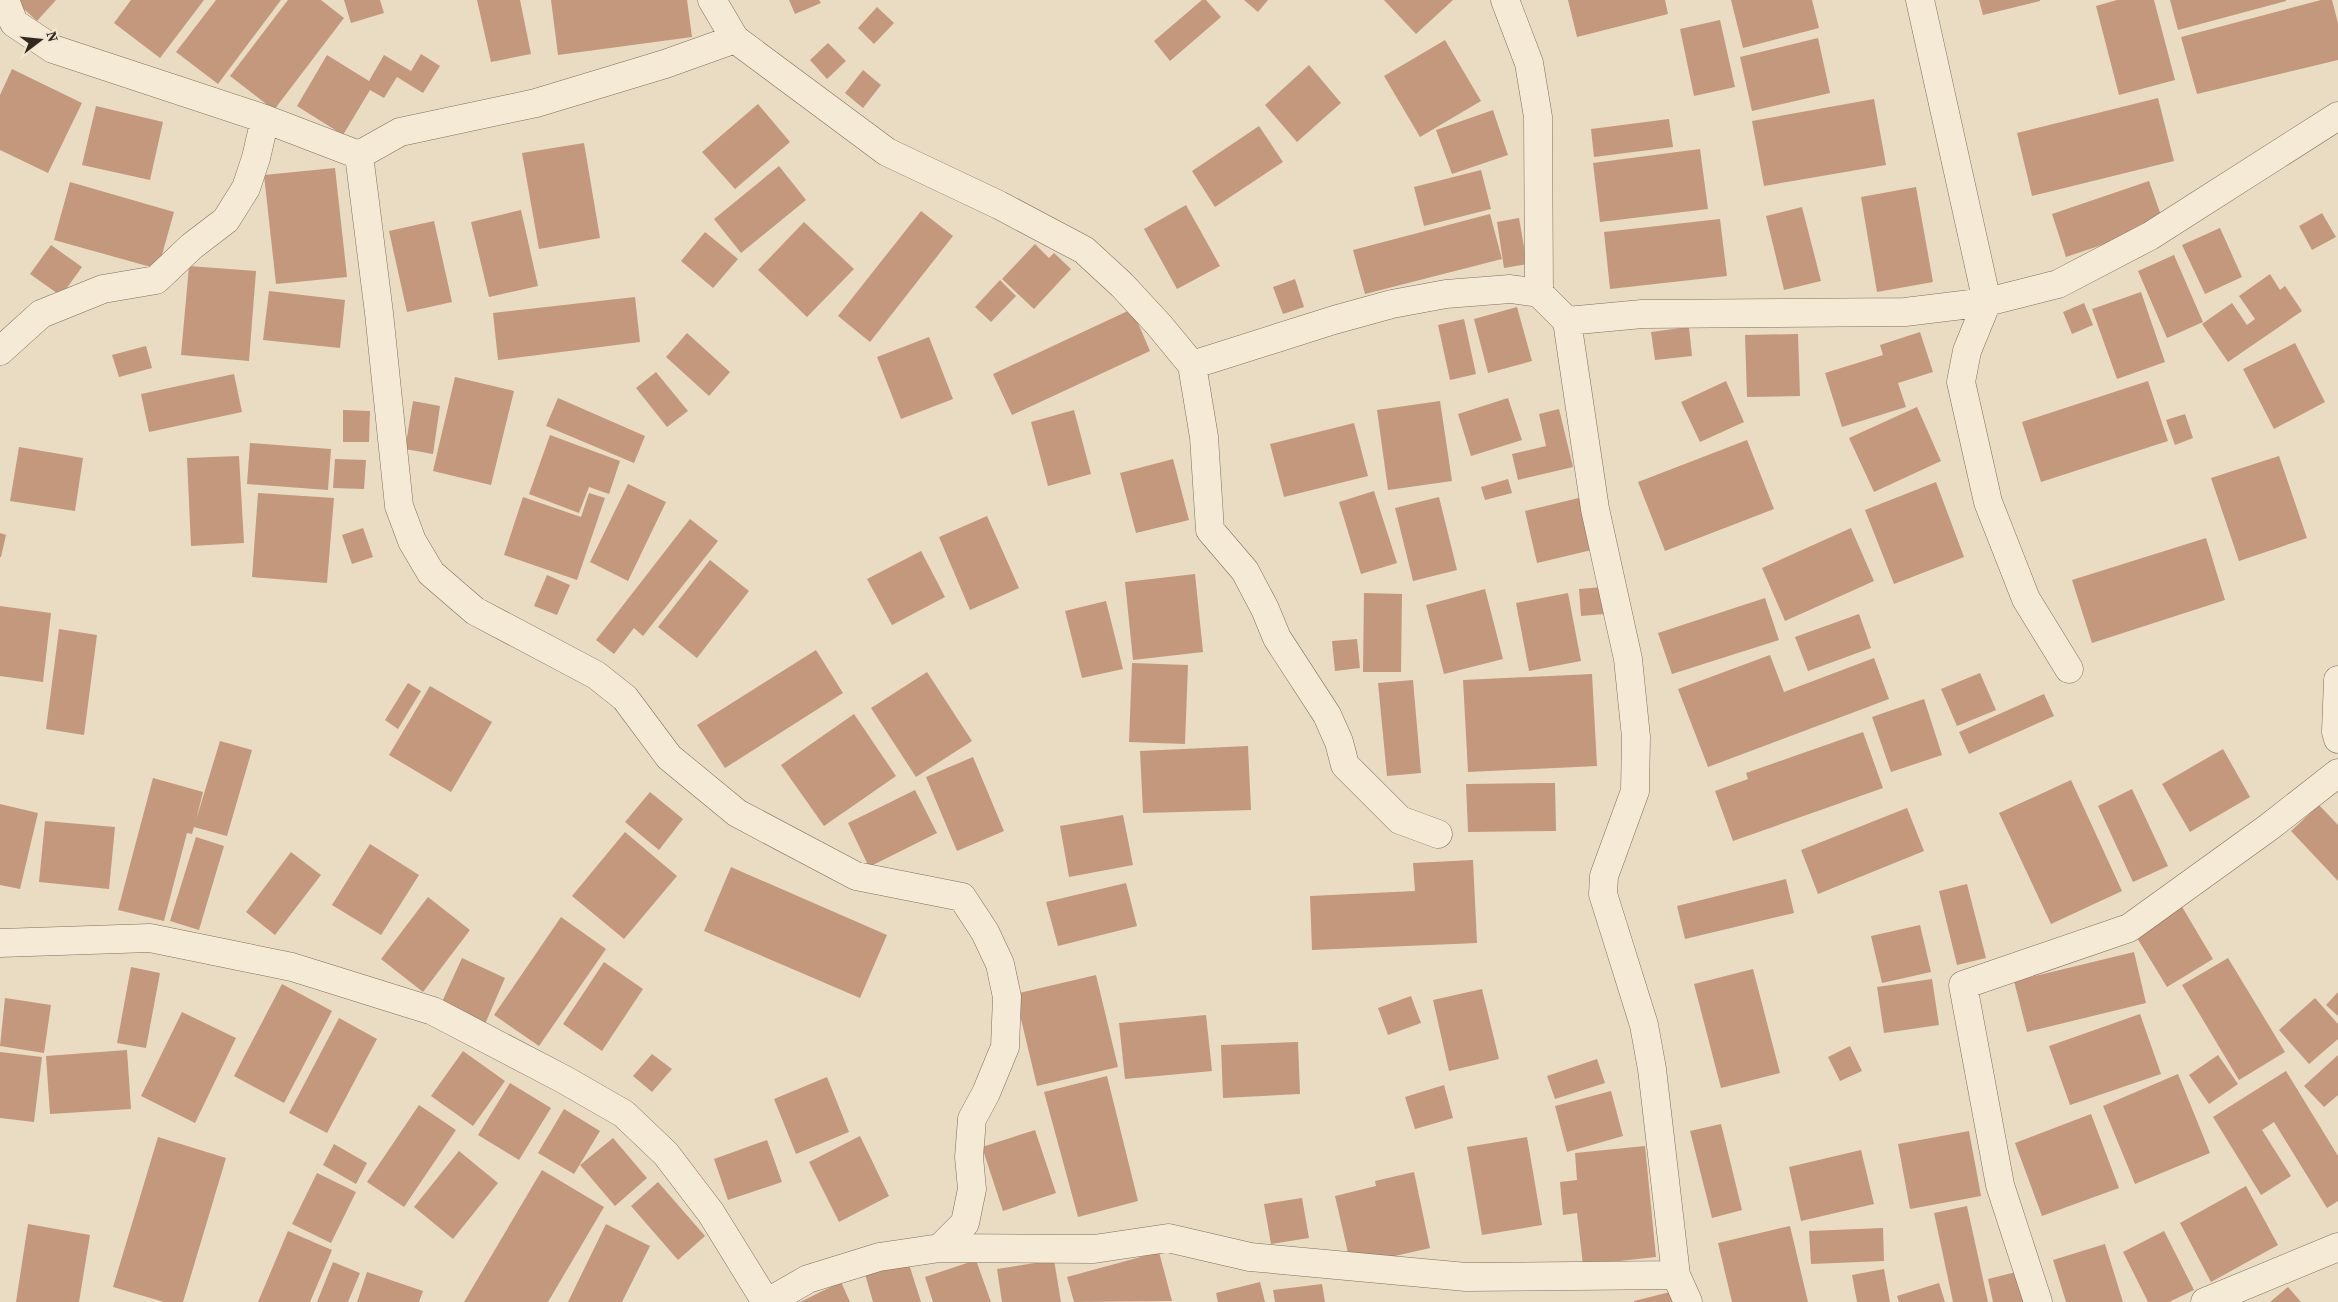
<svg xmlns="http://www.w3.org/2000/svg" width="2338" height="1302" viewBox="0 0 2338 1302" font-family="'Source Serif 4',serif">
<style>
.building{fill:#c3987d}
.lines{fill:none;stroke-linecap:round;stroke-linejoin:round}
.street-casing{stroke:#816f5c;stroke-width:29}
.street{stroke:#f4ead6;stroke-width:28}
</style>
<rect width="100%" height="100%" fill="#e9dcc3"/>
<path class="building" d="M14,0H56L37,21Z
M131,0H204L160,58L114,23Z
M216,0H281L218,84L176,52Z
M288,0H321L344,18L274,110L230,76Z
M344,0H380L384,13L351,23Z
M477,0H520L531,54L491,62Z
M551,0H687L692,37L558,55Z
M789,0H819L821,3L795,14Z
M1202,0H1206L1221,17L1170,61L1154,41Z
M1244,0H1268L1258,12Z
M1384,0H1453L1416,34Z
M1568,0H1665L1668,14L1577,37Z
M1731,0H1812L1819,28L1743,48Z
M1979,0H2040V1L1983,15Z
M2117,0H2154L2175,80L2119,95L2096,6Z
M2170,0H2286V1L2178,30Z
M2321,0H2332L2338,23V60L2197,94L2181,37Z
M877,7L894,23L874,44L858,28Z
M1720,20L1735,87L1694,96L1680,29Z
M1818,38L1830,93L1752,111L1740,57Z
M1445,40L1481,101L1420,137L1384,76Z
M828,43L846,61L827,79L810,60Z
M421,54L440,66L423,93L397,77L384,98L370,90L343,135L297,106L327,55L369,81L384,55L411,71Z
M1309,65L1341,103L1297,142L1265,105Z
M12,69L82,103L48,173L0,150V95Z
M863,70L881,85L863,108L845,93Z
M2158,98L2174,161L2032,196L2017,133Z
M1874,99L1886,165L1764,186L1752,121Z
M758,104L790,142L735,189L702,152Z
M96,106L163,122L150,180L82,165Z
M1493,110L1508,155L1452,174L1436,130Z
M1669,119L1673,147L1594,157L1591,129Z
M1259,126L1283,162L1215,207L1192,171Z
M584,143L600,238L539,249L522,153Z
M1700,149L1708,209L1600,222L1593,163Z
M779,166L806,200L741,253L714,219Z
M335,168L347,277L276,284L264,175Z
M1481,170L1491,209L1424,226L1414,187Z
M2149,181L2164,224L2066,257L2052,214Z
M70,182L174,212L158,269L54,240Z
M1916,187L1933,282L1877,292L1861,197Z
M1186,205L1220,266L1177,289L1144,229Z
M1802,207L1821,281L1784,290L1766,216Z
M521,210L538,286L489,297L471,222Z
M921,211L953,236L870,342L838,316Z
M2322,213L2336,237L2312,250L2299,226Z
M1490,214L1502,259L1365,294L1353,250Z
M1519,218L1527,264L1504,268L1497,222Z
M1720,219L1727,276L1610,289L1604,232Z
M434,221L452,302L407,312L389,231Z
M804,222L854,269L807,317L758,270Z
M2220,228L2242,277L2205,294L2182,245Z
M705,232L738,259L713,288L681,261Z
M1035,244L1049,258L1054,253L1071,269L1034,309L1002,279Z
M51,245L82,267L61,296L30,274Z
M2174,255L2203,322L2167,338L2138,271Z
M189,266L256,271L249,361L181,355Z
M2270,274L2280,290L2285,286L2302,311L2228,362L2202,324L2232,303L2247,325L2255,319L2239,296Z
M1295,279L1304,307L1283,314L1273,287Z
M1000,280L1016,296L991,322L975,307Z
M269,291L345,300L340,348L263,340Z
M2141,292L2165,362L2117,379L2092,309Z
M635,297L640,342L498,360L493,313Z
M2084,303L2093,325L2072,334L2063,312Z
M1517,307L1532,361L1488,373L1474,319Z
M1132,309L1150,351L1012,415L993,374Z
M1464,319L1476,374L1450,380L1438,325Z
M1689,327L1692,356L1655,360L1651,332Z
M1920,332L1933,372L1898,383L1906,407L1842,427L1825,373L1883,355L1880,345Z
M687,333L730,372L709,396L666,357Z
M1798,334L1800,396L1747,397L1745,335Z
M929,337L953,399L901,419L877,357Z
M2295,343L2325,402L2274,429L2243,369Z
M146,346L152,368L119,377L112,355Z
M656,372L688,411L667,427L636,388Z
M234,374L242,412L149,432L141,394Z
M455,377L514,391L491,485L433,471Z
M1726,381L1744,422L1700,442L1681,402Z
M2148,381L2168,441L2041,482L2022,422Z
M558,398L645,436L634,463L546,426Z
M1508,398L1522,440L1471,456L1458,414Z
M413,401L440,406L433,454L405,449Z
M1440,401L1452,481L1388,490L1377,410Z
M1917,407L1941,461L1874,492L1849,438Z
M1559,409L1573,467L1518,480L1512,454L1546,446L1539,414Z
M343,410L370,411L369,442H343Z
M1074,410L1091,474L1048,486L1031,422Z
M2185,414L2193,438L2175,445L2166,420Z
M1354,423L1368,476L1284,497L1270,444Z
M550,435L620,461L609,494L589,487L579,513L529,494Z
M1747,440L1774,509L1665,551L1638,482Z
M250,443L331,449L328,490L247,484Z
M19,447L83,458L75,511L10,501Z
M239,456L244,543L191,546L187,458Z
M2279,456L2307,538L2239,561L2211,478Z
M335,459L366,460L364,489L333,488Z
M1173,459L1189,520L1136,533L1120,473Z
M1508,479L1512,493L1485,500L1481,487Z
M1936,482L1964,557L1894,584L1865,510Z
M628,484L666,502L628,581L590,562Z
M1374,491L1397,563L1361,574L1339,502Z
M258,493L334,498L327,583L252,577Z
M589,493L605,498L577,580L504,555L523,497L581,517Z
M1587,496L1600,548L1537,563L1525,511Z
M1439,497L1457,570L1413,581L1395,508Z
M987,516L1019,588L970,610L939,537Z
M690,519L718,541L643,636L634,628L614,654L596,640Z
M363,528L373,557L352,564L342,535Z
M1851,528L1874,581L1785,621L1762,568Z
M0,533L6,535L1,557H0Z
M2206,538L2225,600L2092,643L2072,580Z
M921,551L945,597L892,625L867,579Z
M710,560L749,591L697,658L658,627Z
M1195,574L1203,652L1133,660L1125,582Z
M547,575L570,585L557,615L534,606Z
M1603,587L1605,614L1581,616L1579,589Z
M1485,589L1503,659L1444,674L1426,605Z
M1364,593L1402,594L1401,672H1363Z
M1568,593L1581,661L1529,671L1516,603Z
M1765,598L1779,640L1672,674L1658,633Z
M1106,601L1123,669L1082,678L1065,611Z
M0,606L51,613L43,682L0,676Z
M1859,614L1871,648L1808,671L1795,637Z
M59,629L97,635L84,735L46,729Z
M1357,639L1360,668L1335,671L1332,641Z
M816,650L843,693L725,768L697,725Z
M1770,655L1784,692L1874,658L1889,699L1708,767L1678,689Z
M1132,663L1188,665L1185,744L1129,742Z
M927,672L972,741L916,777L871,708Z
M1980,673L1996,710L1957,726L1941,689Z
M1592,674L1597,766L1468,772L1463,680Z
M1413,680L1421,773L1387,776L1378,683Z
M408,683L421,691L398,729L385,720Z
M430,686L492,722L451,792L389,755Z
M2044,694L2054,716L1969,754L1959,732Z
M1924,699L1942,755L1891,772L1872,717Z
M854,714L896,776L824,826L781,765Z
M1863,732L1883,788L1733,841L1715,791L1748,779L1746,773Z
M220,741L252,750L227,836L194,827L192,834L187,833L164,921L118,910L153,778L203,792L196,820Z
M1248,746L1251,810L1143,813L1140,751Z
M2223,749L2250,797L2190,832L2162,784Z
M973,757L1004,831L957,851L926,777Z
M2071,780L2122,891L2051,924L1999,813Z
M1555,783L1556,831L1468,832L1466,784Z
M2132,789L2168,866L2133,882L2098,806Z
M915,790L937,833L869,867L848,823Z
M650,792L683,819L659,850L625,822Z
M0,804L38,813L20,889L0,885Z
M2319,805L2338,825V881L2291,831Z
M1907,808L1924,851L1818,894L1801,850Z
M1123,815L1133,865L1069,877L1060,826Z
M45,821L115,827L109,889L39,882Z
M625,832L677,876L624,939L572,896Z
M196,837L224,846L199,930L170,921Z
M370,844L419,875L381,935L332,905Z
M291,852L321,875L275,935L246,912Z
M1473,860L1477,943L1312,950L1310,896L1415,891L1413,863Z
M731,867L887,935L860,998L704,931Z
M1786,879L1794,913L1685,939L1677,906Z
M1126,883L1137,926L1058,946L1046,902Z
M1967,884L1986,958L1957,965L1939,891Z
M428,897L470,930L423,992L381,959Z
M2181,905L2213,959L2167,987L2134,933Z
M561,917L606,949L539,1046L494,1015Z
M1920,925L1931,972L1882,983L1871,936Z
M2134,952L2146,1003L2027,1032L2014,981Z
M462,958L505,978L485,1024L441,1004Z
M2228,958L2285,1052L2239,1080L2182,985Z
M604,962L643,989L602,1051L563,1024Z
M131,967L160,973L146,1048L117,1043Z
M1753,969L1780,1073L1721,1088L1694,984Z
M1096,975L1118,1067L1037,1086L1015,994Z
M1932,979L1939,1025L1884,1033L1877,987Z
M282,984L332,1011L284,1103L234,1076Z
M1482,989L1499,1059L1449,1071L1433,1000Z
M2338,992V1016L2326,1005Z
M1411,996L1421,1023L1388,1035L1378,1008Z
M5,998L51,1005L44,1053L0,1046Z
M2315,998L2338,1024V1039L2309,1064L2279,1030Z
M182,1012L236,1038L195,1123L141,1096Z
M2140,1014L2161,1074L2070,1105L2049,1046Z
M1206,1015L1212,1071L1125,1079L1119,1023Z
M339,1018L377,1039L327,1133L289,1113Z
M1298,1042L1300,1094L1223,1098L1221,1045Z
M1850,1046L1862,1071L1840,1081L1828,1057Z
M127,1050L131,1109L50,1114L46,1056Z
M463,1051L505,1081L473,1126L431,1096Z
M0,1052L42,1057L34,1122L0,1118Z
M652,1054L672,1069L652,1092L633,1076Z
M2218,1055L2238,1084L2209,1104L2189,1075Z
M2338,1055V1095L2324,1107L2304,1086Z
M1597,1059L1605,1083L1555,1099L1547,1076Z
M2286,1071L2338,1156V1201L2327,1208L2274,1122L2262,1130L2291,1176L2261,1195L2213,1117Z
M2178,1074L2210,1153L2135,1184L2103,1106Z
M1107,1076L1138,1201L1078,1217L1044,1092Z
M827,1077L849,1132L796,1154L774,1099Z
M510,1083L551,1108L519,1160L478,1135Z
M1444,1085L1453,1118L1415,1129L1405,1097Z
M1611,1091L1623,1136L1567,1152L1555,1106Z
M419,1105L456,1130L404,1207L367,1182Z
M564,1109L600,1131L574,1174L538,1153Z
M2091,1114L2119,1188L2042,1216L2015,1143Z
M1721,1124L1742,1210L1712,1218L1690,1131Z
M1035,1130L1056,1193L1003,1211L982,1147Z
M1969,1131L1981,1196L1910,1209L1898,1144Z
M860,1136L889,1196L839,1222L809,1162Z
M158,1137L226,1158L183,1302H164L113,1287Z
M1527,1137L1542,1225L1482,1235L1467,1147Z
M613,1138L647,1178L615,1206L580,1165Z
M767,1140L782,1182L728,1200L714,1159Z
M334,1144L367,1163L356,1184L323,1165Z
M1645,1146L1656,1257L1583,1265L1577,1213L1563,1215L1560,1182L1577,1180L1575,1153Z
M1861,1150L1874,1204L1801,1221L1789,1167Z
M459,1151L498,1183L453,1239L414,1207Z
M542,1170L604,1207L548,1302H464Z
M1414,1172L1430,1248L1351,1266L1335,1196L1376,1186L1375,1181Z
M317,1173L356,1192L331,1243L292,1224Z
M658,1182L705,1236L678,1260L631,1206Z
M2246,1186L2278,1245L2211,1282L2180,1223Z
M1302,1198L1309,1238L1271,1244L1264,1204Z
M1967,1206L1988,1302H1953L1934,1213Z
M28,1224L90,1235L79,1302H16Z
M606,1224L650,1246L622,1302H568Z
M1790,1226L1808,1302H1732L1718,1243Z
M1883,1228L1884,1261L1811,1264L1809,1231Z
M288,1231L332,1250L310,1302H258Z
M2164,1231L2194,1290L2169,1302H2148L2123,1252Z
M2105,1244L2123,1302H2066L2053,1260Z
M1159,1252L1172,1301L1074,1302L1067,1277Z
M976,1260L991,1302H933L925,1277Z
M1054,1260L1061,1302H1002L997,1269Z
M908,1261L921,1302H873L865,1274Z
M333,1262L360,1273L348,1302H317Z
M1884,1269L1890,1302H1857L1852,1275Z
M2020,1271L2028,1302H1993L1988,1279Z
M367,1272L423,1291L419,1302H357Z
M841,1282L850,1302H800Z
M1260,1282L1265,1302H1218L1216,1293Z
M1939,1283L1945,1302H1899L1897,1296Z
M1322,1284L1325,1302H1275L1273,1290Z
M2288,1287L2301,1302H2270Z
M1670,1292L1672,1302H1634V1301Z"/>
<g class="lines">
<g class="street-casing">
<path id="street" d="M5,0L14,23L53,49L265,119L359,155
M712,0L735,39L887,152L999,205L1084,250L1122,285L1159,325L1192,365L1204,437L1210,530L1245,571L1265,609L1277,638L1327,715L1339,742L1345,765L1400,820L1438,834
M1505,0L1529,63L1538,117L1539,293
M1920,0L1987,302L1967,351L1961,382L1988,502L2026,599L2069,669
M359,155L379,313L399,506L412,541L431,573L475,611L596,675L625,698L669,757L737,813L856,876L962,897L985,932L1000,964L1007,997L1005,1047L986,1093L972,1119L969,1157L972,1189L965,1223L940,1248
M359,155L400,132L536,103L665,64L735,39
M1567,321L1642,314L1905,312L1987,302L2058,284L2150,236L2338,116
M0,351L41,314L103,289L156,280L192,246L226,220L246,188L256,158L265,119
M1192,365L1334,320L1392,304L1446,294L1510,289L1539,293L1567,321L1595,509L1628,659L1636,737L1635,791L1604,876L1603,894L1644,1025L1652,1069L1676,1275L1688,1302
M2338,680L2336,732L2338,739
M0,943L150,938L292,967L433,1011L565,1080L624,1114L666,1154L711,1213L766,1302
M768,1302L808,1279L879,1257L940,1248L1094,1249L1168,1238L1250,1257L1466,1277L1676,1275
M2038,1302L2000,1185L1963,985L2129,928L2269,827L2338,773
M2205,1302L2338,1247"/>
</g>
<use href="#street" class="street"/>
</g>
<g transform="translate(40 40) rotate(74)" stroke="#f1e7d2" stroke-width="4" paint-order="stroke">
<path d="M0-4L9 19L0 12L-9 19Z" fill="#32281e"/>
<text y="-8" font-size="14" font-weight="bold" text-anchor="middle" fill="#32281e">N</text>
</g>
</svg>
